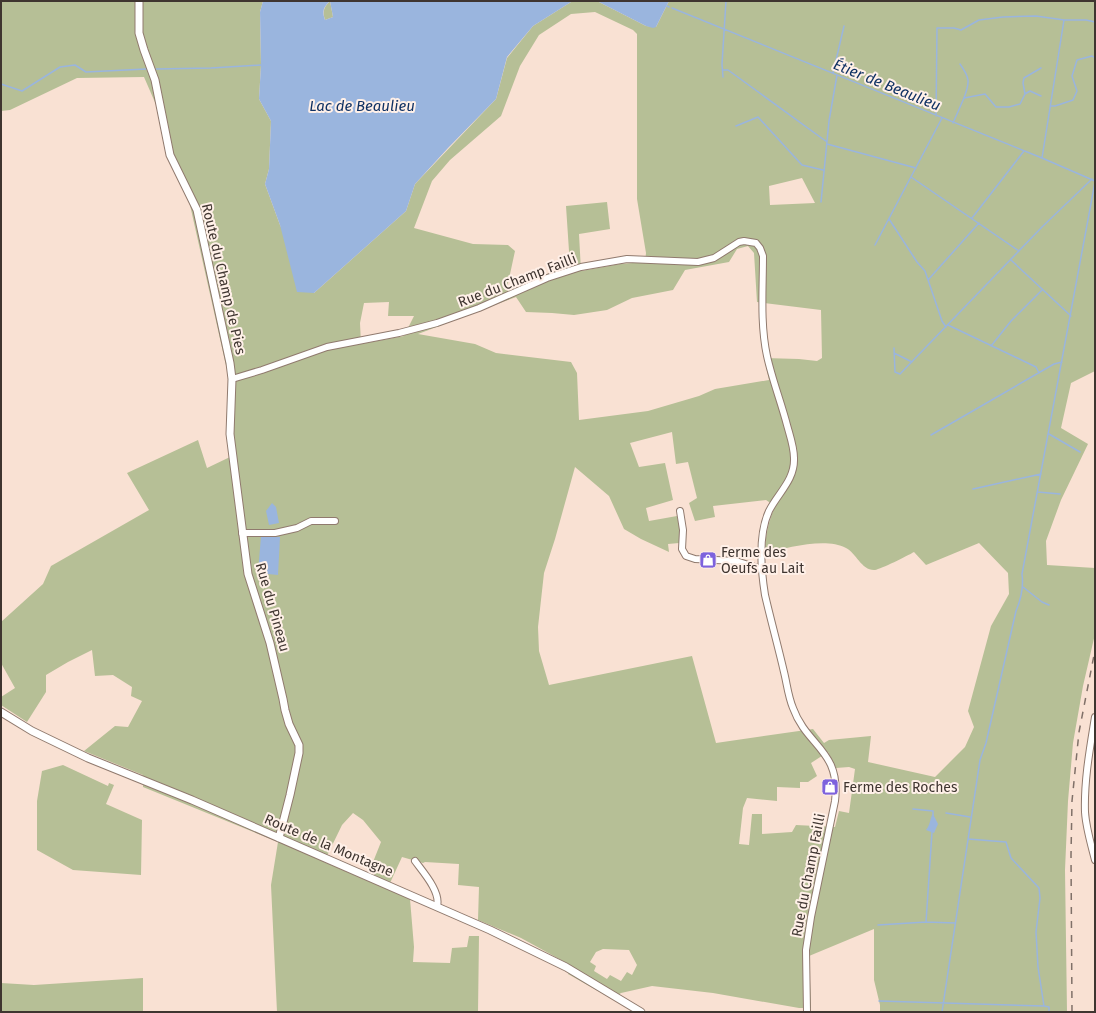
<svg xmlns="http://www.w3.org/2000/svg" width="1096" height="1013" viewBox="0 0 1096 1013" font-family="'Fira Sans',sans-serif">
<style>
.green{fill:#b6bf96;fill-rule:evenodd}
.water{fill:#9ab5de;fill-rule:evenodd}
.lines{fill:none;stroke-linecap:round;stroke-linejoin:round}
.stream{stroke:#9ab5de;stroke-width:1.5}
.minor-casing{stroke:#907a6e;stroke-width:8}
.tertiary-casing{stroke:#907a6e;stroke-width:9}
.minor{stroke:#fff;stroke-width:6}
.tertiary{stroke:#fff;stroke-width:7}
.rail{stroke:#807169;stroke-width:1.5;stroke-dasharray:7 7;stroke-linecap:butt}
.labels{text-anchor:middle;stroke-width:4;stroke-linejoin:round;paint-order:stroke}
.street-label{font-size:14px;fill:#3f3530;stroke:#fff0e8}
.poi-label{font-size:14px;fill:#3f3530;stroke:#fff0e8;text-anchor:start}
.water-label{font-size:15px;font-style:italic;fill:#103163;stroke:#fff0e8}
</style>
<rect width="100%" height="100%" fill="#f9e1d3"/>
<path class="green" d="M1,1H263L260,12L261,65L259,99L271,121L269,169L265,184L280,225L314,293L406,211L415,184L496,99L507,58L533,26L571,2L597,1L646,26L656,27L669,1H1095V371L1071,383L1061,428L1088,444L1061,500L1046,541L1047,565L1095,568V634L1083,686L1073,743L1068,801L1065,870L1067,1012H880V1005L874,980V929L809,956L811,1008H799L713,993L652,986L621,993L612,999L568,974L572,966L521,938L478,920L479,887L458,885L459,864L425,862L423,863L402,857L390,883L369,872L381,842L363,820L353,813L342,825L324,862L410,899L414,947L413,962L450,963L452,948L467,947L469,936H479L478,1012H277L271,885L278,842L143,787V775L84,751L115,726L128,727L142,701L131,696L132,687L113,675L95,676L92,650L68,662L46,675V692L27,722L1,705V697L15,688L1,663V622L43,584L51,566L149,510L127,473L198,440L207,468L230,457L226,428L229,379L190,205L167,153L157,107L144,77L77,78L10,110L1,111ZM595,12L633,30L637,34V199L646,253L645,262L620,264L581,271L579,234L610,229L607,202L566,206L570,266L507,288L515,251L508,245L473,244L414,228L432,181L450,160L501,116L520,66L539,35L571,14ZM802,178L815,203L770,205L769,186ZM748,246L754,253L757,302L821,310L822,358L817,361L799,359L764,358L769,380L715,389L699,396L648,411L579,420L577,373L571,362L496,353L475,344L418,334L516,297L526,312L552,313L574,315L607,310L632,298L673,290L685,270L729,262L737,249ZM389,302L388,316H414L404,336L361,344L360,323L364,303ZM672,432L676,464L688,462L697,498L689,503L695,521L715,517L713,506L766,500L775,506C769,521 765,535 765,553C787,548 825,537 846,548C856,553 862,571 875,570C881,569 907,556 914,552L926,565L979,543L1008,573L1009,594L991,626L968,711L974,727L965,747L935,777L868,762L871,736L829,740L824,743L813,729L716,743L692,656L549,685L539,651L538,627L544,573L555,539L575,467L609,496L624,529L641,539L669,552L668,544L679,543V525L677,516L649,521L646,508L673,500L665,463L639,467L630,443ZM828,752L836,768L849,767L855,769L849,813L839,811L835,827L796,825L792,832L762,834V814H752L749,845L739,844L743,808L747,798L777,801V787L800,788V782H808L817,776L811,763ZM603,949L629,950L637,965L632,975L627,972L621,981L610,975L607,979L594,971L596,966L590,962L596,952Z
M330,1L333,17L325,20C322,11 324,7 330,1Z
M63,765L108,786L109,783L114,785L106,804L142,820L141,875L73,870L37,850V801L42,771Z
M143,978V1012H1V983L34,985Z"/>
<path class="water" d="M263,1H575L571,2L533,26L507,57L496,99L448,148L415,184L406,211L314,293L297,292L280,225L265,184L269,169L271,121L259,99L261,65L260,12ZM330,1L333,17L325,20C322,12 323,7 330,1Z
M597,1H669L656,27L653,28L646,26Z
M272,503L276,507L279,523L269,525L266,511Z
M261,536L280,537L278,575L258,573Z
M933,814L938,824L934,833L926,830C930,825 930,820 932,815Z"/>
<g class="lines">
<path class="stream" d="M667,6L669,7
M672,8L1042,158L1095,181
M960,64C970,78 970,82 964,98
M156,69L211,68L261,65
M723,70H728L827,142
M833,73L844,26
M723,77L722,64L726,1
M1,84L22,91L60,67L75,65L86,72L146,69
M1025,94L1030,91L1041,96
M1050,106H1055L1073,100L1077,91L1072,76L1077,60L1092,56L1095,58
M936,116L937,28H954L961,30L979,20L1003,17L1036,16L1064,20H1086L1095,22
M953,123L964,98L985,94L996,107H1009L1020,104L1025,94L1023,83L1024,78L1041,68
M736,126L758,117L802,165L823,170
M827,144L916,168
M1042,158L1064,20
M911,177L1019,251
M821,202L829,121L837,75
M972,218L1024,151
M889,219L917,262L925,271L942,321L946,327
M875,245L942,118
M1011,260L1071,316
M928,280L979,223
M948,325L1036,367L1039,373
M991,346L1011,321L1042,290
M894,348L895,372L900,374L1042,227L1092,179
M894,353L912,362
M1049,434L1080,452
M931,435L1054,364L1062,362
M973,489L1041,474
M1038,492L1060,494
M1023,587L1042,602L1049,605
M913,809L933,811
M946,813L970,817
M933,816V811
M968,839L1006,842L1011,858L1039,888L1040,898L1036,932L1038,967L1044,1006L1049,1007V1012
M926,922L932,832
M878,925L926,922L955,923
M879,1001L1044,1006
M942,1012L980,760L986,743L1016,611C1021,599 1024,588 1022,574L1095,182"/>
<g class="minor-casing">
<path id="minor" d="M232,379L262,370L327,347L399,333L437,323L479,308L547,278L581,267L627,259L698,262L714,258L739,242L744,241L756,243L760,248L763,256C763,289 760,323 767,356C772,379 781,402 787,425C790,436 794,447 794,458C795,480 778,493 769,511C758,535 761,570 765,595C771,621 778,646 784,672C787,684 788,696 793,708C807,747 841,750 835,801L811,917L806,950L807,1012
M680,511L683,530L682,549L686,556L695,559L736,561L761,569
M242,533H275L297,528L311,521H335
M1095,717C1090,748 1084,780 1085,812C1086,828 1091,844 1095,860
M415,861C423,872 441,892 437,906"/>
</g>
<g class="tertiary-casing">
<path id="tertiary" d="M139,1V33L144,50L155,80L170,155L197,210L230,363L232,379L230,434L248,574L270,643L283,699L285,710L289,724L299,745V753L290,795L279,838
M1,712L32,731L88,758L192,800L490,930L566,967L641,1012"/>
</g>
<use href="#minor" class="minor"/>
<use href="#tertiary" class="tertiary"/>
<path class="rail" d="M1072,1012L1071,855L1072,801L1079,732L1095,650"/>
</g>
<defs>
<g id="shop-square" transform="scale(0.9)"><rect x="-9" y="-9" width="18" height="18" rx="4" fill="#7d62dd" stroke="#fff0e8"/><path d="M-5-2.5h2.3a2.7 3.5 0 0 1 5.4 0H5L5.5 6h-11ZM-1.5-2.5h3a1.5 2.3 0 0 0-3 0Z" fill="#fff"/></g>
</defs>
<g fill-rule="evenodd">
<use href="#shop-square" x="708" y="560"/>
<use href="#shop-square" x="830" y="787"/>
</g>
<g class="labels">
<g class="street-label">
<text transform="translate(224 279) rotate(77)" y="5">Route du Champ de Pies</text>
<text transform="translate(517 280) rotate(-21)" y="5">Rue du Champ Failli</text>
<text transform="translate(273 607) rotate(74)" y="5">Rue du Pineau</text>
<text transform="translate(329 845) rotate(23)" y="5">Route de la Montagne</text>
<text transform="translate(808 875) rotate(-79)" y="5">Rue du Champ Failli</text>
</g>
<g class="poi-label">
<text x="721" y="557">Ferme des<tspan x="721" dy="16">Oeufs au Lait</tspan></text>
<text x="843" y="792">Ferme des Roches</text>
</g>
<g class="water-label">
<text transform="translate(887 85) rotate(22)" y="5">Étier de Beaulieu</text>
<text x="362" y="111">Lac de Beaulieu</text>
</g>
</g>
<rect width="1096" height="1013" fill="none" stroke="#3f3530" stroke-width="4"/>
</svg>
